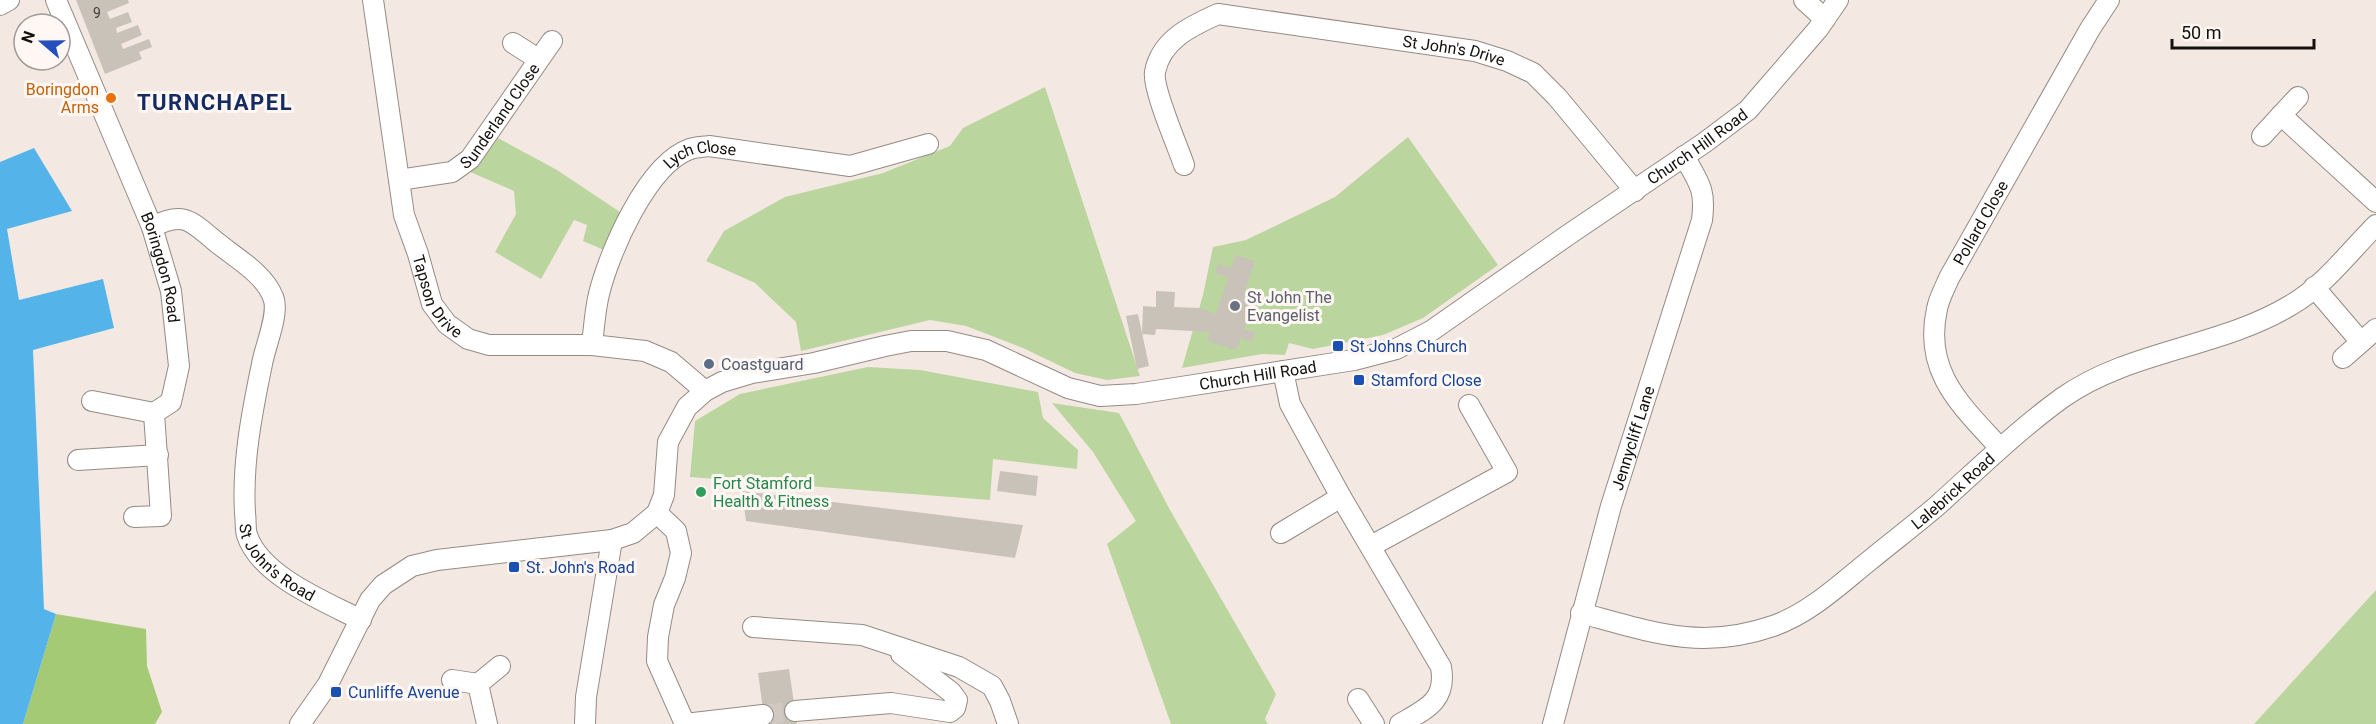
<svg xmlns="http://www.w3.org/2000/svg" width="2376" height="724" viewBox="0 0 2376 724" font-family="Roboto,sans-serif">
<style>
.green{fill:#bbd59e}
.forest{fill:#a4ca75}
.water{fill:#54b4ea}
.building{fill:#c9c2b9}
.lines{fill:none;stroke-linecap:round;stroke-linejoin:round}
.minor-tunnel{stroke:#d2c8c2;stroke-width:20;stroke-dasharray:20 10;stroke-linecap:butt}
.minor-casing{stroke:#948b85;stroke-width:22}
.minor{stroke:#fff;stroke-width:20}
.food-dot{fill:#e8710a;stroke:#fef7f3;stroke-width:2}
.worship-dot{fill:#6b7280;stroke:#fef7f3;stroke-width:2}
.transit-dot{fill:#1a4fb4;stroke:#fef7f3;stroke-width:2}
.service-dot{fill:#5c6f8a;stroke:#fef7f3;stroke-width:2}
.leisure-dot{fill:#2e9e5b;stroke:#fef7f3;stroke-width:2}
.labels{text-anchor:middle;stroke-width:6;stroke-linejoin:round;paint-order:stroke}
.number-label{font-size:14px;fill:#403c38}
.street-label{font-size:16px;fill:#13100d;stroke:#fef7f3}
.food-label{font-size:16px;fill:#c56008;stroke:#fef7f3;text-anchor:end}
.worship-label{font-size:16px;fill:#5b616d;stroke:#fef7f3;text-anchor:start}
.transit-label{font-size:16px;fill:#164399;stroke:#fef7f3;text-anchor:start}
.service-label{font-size:16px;fill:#4e5e75;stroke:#fef7f3;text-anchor:start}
.leisure-label{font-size:16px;fill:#27864d;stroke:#fef7f3;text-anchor:start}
.district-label{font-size:22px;font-weight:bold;letter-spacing:1.5px;fill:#152c62;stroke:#fef7f3}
</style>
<rect width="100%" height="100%" fill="#f4e9e2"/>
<path class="green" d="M1045,87L1140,376L1107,380L1075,373L1023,348L966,326L930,320L801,351L796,322L755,283L706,261L724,231L785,197L883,173L950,146L963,128Z
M1408,137L1498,265L1423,318L1383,335L1313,349L1289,343L1285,355L1262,354L1182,368L1203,295L1213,247L1246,240L1335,197Z
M498,138L557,170L623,214L604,250L583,241L587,225L574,220L541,279L495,252L516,214L514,191L468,171L482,160Z
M868,367L920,370L1038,392L1043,418L1078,450L1077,469L993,459L990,500L690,477L695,421L740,394Z
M1052,403L1119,413L1170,510L1276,694L1265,719L1268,724H1171L1107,544L1136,521L1093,452Z
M2376,590V724H2254Z"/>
<path class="forest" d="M56,614L146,629L147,666L162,712L155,724H23Z"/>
<path class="water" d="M34,148L72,211L7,229L19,300L103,279L114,328L33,350L44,609L56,614L23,724H0V162Z"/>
<path class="building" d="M76,0H128L129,3L107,12L110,19L128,12L132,22L116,28L117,33L138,25L142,35L121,44L123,49L149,39L152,47L139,52L142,59L105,74Z
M1236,255L1255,261L1245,290L1249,291L1248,295L1255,297L1244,329L1255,332L1252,342L1241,338L1236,350L1207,341L1210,332L1156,329L1155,335L1142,334L1143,306L1156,307V291L1175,292L1174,307L1200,308L1216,314L1228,278L1215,273L1218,264L1231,268Z
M1138,314L1149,366L1137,369L1126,316Z
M1000,471L1038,476L1036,496L997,491Z
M742,491L1023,525L1015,558L746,521Z
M789,669L797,724H765L758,673Z"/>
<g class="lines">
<path class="minor-tunnel" d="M763,715L795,711"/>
<g class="minor-casing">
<g id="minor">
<path id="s1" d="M56,0L152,227L171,291L179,366L171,402L154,413L161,516L134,517"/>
<path id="s2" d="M373,0L404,215L418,254L432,304L447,324L468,339L489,345H592L645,351L671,362L705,391"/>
<path d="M1804,0L1825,19"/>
<path d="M0,5L9,0"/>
<path d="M513,43L538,59"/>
<path d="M2281,115L2376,202"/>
<path d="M2262,136L2298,97"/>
<path id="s3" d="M1184,165C1178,147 1152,88 1155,72C1161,40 1191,26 1218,14L1475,51L1507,61L1533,73L1557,97L1635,191"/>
<path id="s4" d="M399,180L452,172L470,159L552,41"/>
<path id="s5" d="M152,227C183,211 190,220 215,241C234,257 264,273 273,297C280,313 265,346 262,364C252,412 242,463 245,513C246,519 245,529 247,535C260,576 326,602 361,620"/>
<path d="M2314,287L2361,342"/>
<path id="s6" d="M592,345C594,328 595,310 599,294C609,253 647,164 690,149C696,147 703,147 709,146L850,166L928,144"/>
<path d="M2343,358L2376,329"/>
<path d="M1283,371L1290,404L1341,497L1441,667C1447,701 1426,709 1400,724"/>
<path d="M92,401L154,413"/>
<path id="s7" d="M1999,447C1961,405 1923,372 1937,309C1939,298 1945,288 1949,278L2090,29L2109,0"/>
<path d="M78,460L158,455"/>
<path id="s8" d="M657,513L664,495L668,442L687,407L705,391L722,382L752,373L814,363L885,346L911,341H947L986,350L1068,388L1100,396L1136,394L1354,360L1396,349L1431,331L1568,235L1704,143L1748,110L1818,29L1838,0"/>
<path d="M657,513L676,531L681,553L675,578L664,605L658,637L657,661L685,724"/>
<path d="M1281,533L1341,497"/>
<path d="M1371,546L1507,472L1469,405"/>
<path id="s9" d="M1581,613C1651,632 1701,651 1773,626C1810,613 1839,585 1869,561C1892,542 1916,524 1938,505C1979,468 2018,430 2062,398C2130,350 2220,348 2291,305C2324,286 2350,251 2376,225"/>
<path d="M753,627L862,635L959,667L992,686L1000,701L1008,724"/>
<path d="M452,680L478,684L487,724"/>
<path d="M478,684L500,666"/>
<path d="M1358,699L1374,724"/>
<path d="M795,711L891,703L950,712L955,708L957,700L951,692L901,654"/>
<path d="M300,724L328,684L370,600L383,585L412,566L437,560L612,540L633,533L657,513"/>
<path d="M585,724L586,697L612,540"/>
<path d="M685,724L763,715"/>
<path id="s10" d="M1553,724L1611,506L1702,220C1706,189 1699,183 1684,156"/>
</g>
</g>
<use href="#minor" class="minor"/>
</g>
<circle class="food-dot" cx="111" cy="98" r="6"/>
<circle class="worship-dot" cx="1235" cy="306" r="6"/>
<g class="transit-dot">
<rect x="1332" y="340" width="12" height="12" rx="3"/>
<rect x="1353" y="374" width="12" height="12" rx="3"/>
<rect x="508" y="561" width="12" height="12" rx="3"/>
<rect x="330" y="686" width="12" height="12" rx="3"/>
</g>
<circle class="service-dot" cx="709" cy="364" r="6"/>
<circle class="leisure-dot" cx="701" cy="492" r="6"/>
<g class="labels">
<g class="number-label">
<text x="97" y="18">9</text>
</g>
<g class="street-label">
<text dy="6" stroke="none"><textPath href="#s3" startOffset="426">St John's Drive</textPath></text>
<text dy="6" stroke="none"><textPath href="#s4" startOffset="128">Sunderland Close</textPath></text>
<text dy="6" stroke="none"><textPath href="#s8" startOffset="1212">Church Hill Road</textPath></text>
<text dy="6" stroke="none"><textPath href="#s6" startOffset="236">Lych Close</textPath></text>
<text dy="6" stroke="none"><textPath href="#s7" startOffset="256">Pollard Close</textPath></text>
<text dy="6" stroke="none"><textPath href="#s1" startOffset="288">Boringdon Road</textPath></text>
<text dy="6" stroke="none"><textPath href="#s2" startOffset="306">Tapson Drive</textPath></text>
<text dy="6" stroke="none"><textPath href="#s8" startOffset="708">Church Hill Road</textPath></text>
<text dy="6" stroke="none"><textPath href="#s10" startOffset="297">Jennycliff Lane</textPath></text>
<text dy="6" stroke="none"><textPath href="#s9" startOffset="422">Lalebrick Road</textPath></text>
<text dy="6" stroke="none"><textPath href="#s5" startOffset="435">St John's Road</textPath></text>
</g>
<g class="food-label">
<text x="99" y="95">Boringdon<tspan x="99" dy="18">Arms</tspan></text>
</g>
<g class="worship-label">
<text x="1247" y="303">St John The<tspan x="1247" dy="18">Evangelist</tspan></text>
</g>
<g class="transit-label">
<text x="1350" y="352">St Johns Church</text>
<text x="1371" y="386">Stamford Close</text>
<text x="526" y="573">St. John's Road</text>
<text x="348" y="698">Cunliffe Avenue</text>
</g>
<g class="service-label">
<text x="721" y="370">Coastguard</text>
</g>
<g class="leisure-label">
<text x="713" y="489">Fort Stamford<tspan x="713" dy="18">Health &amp; Fitness</tspan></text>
</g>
<g class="district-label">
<text x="215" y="110">TURNCHAPEL</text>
</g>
</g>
<g transform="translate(42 42) rotate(290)"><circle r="28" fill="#fef7f3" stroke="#a09b97" stroke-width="1.5"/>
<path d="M0-4.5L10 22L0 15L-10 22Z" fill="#244fbd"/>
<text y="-9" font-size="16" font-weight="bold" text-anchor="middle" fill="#13100d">N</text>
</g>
<path d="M2172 39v9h142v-9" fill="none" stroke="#13100d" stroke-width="3"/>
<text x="2181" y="39" font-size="18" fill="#13100d" stroke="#fef7f3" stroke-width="4.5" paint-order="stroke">50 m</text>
</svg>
